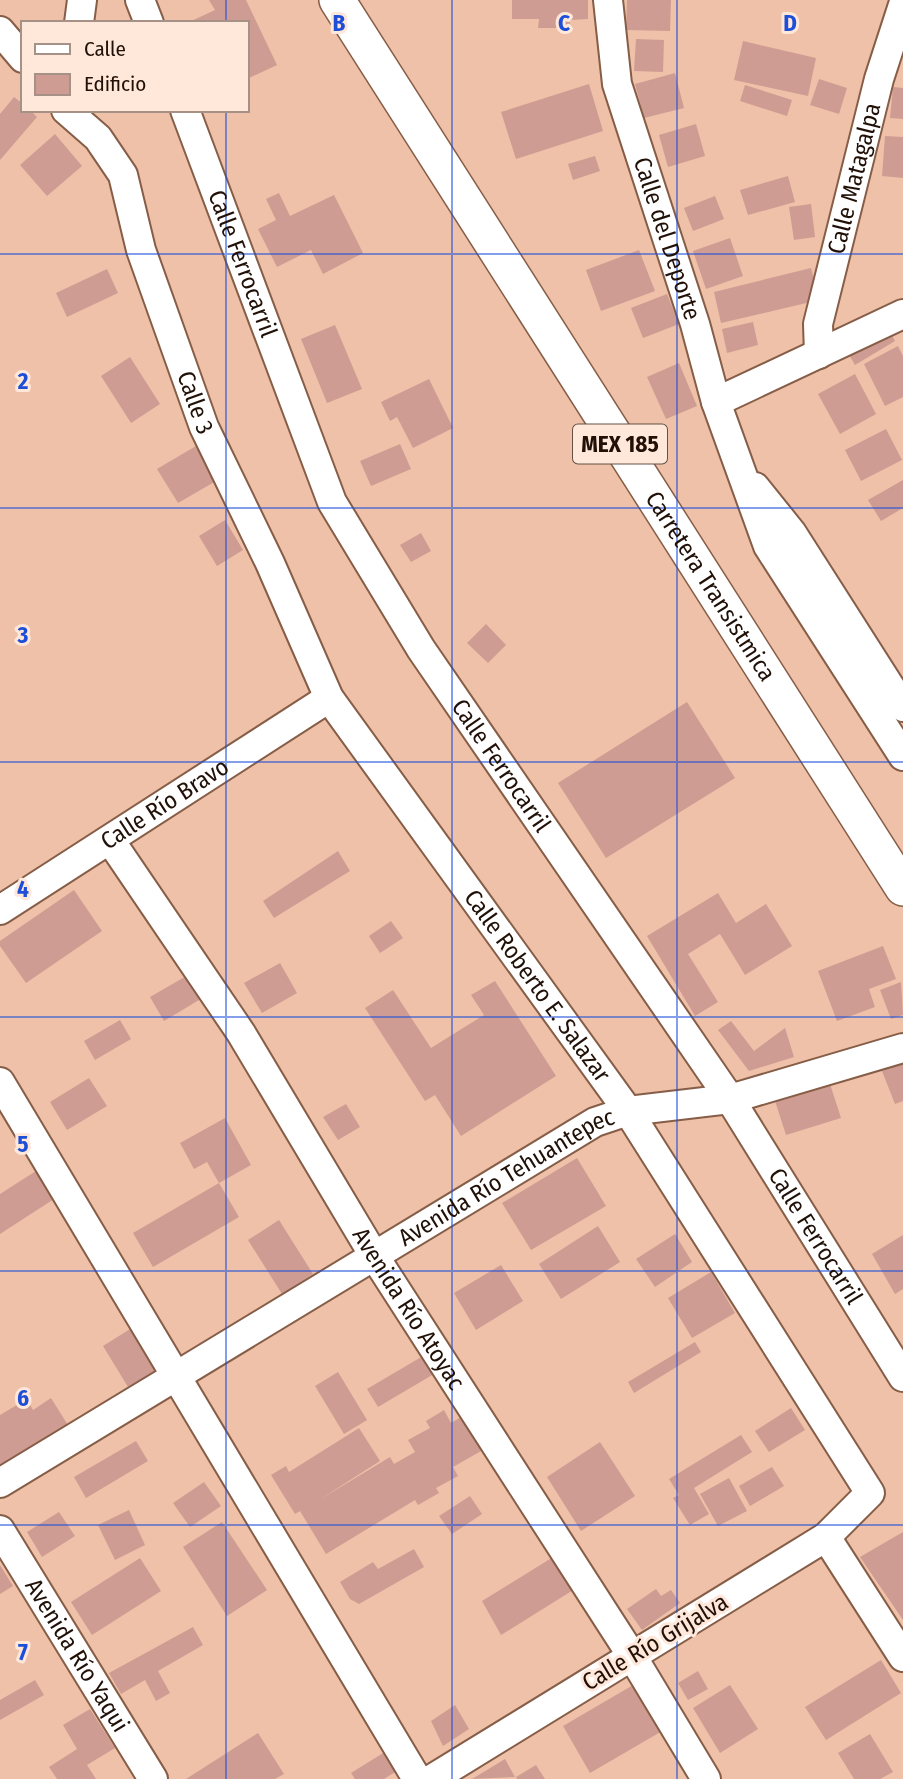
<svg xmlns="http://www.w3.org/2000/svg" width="903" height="1779" viewBox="0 0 903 1779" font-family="'Fira Sans Condensed',sans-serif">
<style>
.building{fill:#cf9c93}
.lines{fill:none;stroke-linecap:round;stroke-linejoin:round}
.minor-casing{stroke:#865d47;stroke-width:32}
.major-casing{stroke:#865d47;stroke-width:38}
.minor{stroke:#fff;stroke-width:28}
.major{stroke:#fff;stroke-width:35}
.grid{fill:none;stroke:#1d4ed8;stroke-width:2;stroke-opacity:0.55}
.labels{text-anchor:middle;stroke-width:6;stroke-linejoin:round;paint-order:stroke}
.shield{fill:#ffe7da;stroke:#635046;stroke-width:2}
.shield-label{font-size:23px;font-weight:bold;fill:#201007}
.street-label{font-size:24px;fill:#201007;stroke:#ffe7da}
.grid-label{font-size:23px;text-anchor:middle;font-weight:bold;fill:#1d4ed8;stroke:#ffe7da;stroke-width:6;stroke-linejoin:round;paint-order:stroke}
</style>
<rect width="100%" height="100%" fill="#eec1a8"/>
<path class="building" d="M209,0H246L277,65L247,79V23H187L215,10Z
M512,0H588V19L570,20V28H538L539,19H512Z
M627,0H671L670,31L626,30Z
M636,39L664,40L663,72L634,71Z
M743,41L816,58L808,96L734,80Z
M675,73L684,108L644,118L635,84Z
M819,79L847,88L839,114L810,105Z
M589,84L603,131L516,159L501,112Z
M745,85L792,100L787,116L740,101Z
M893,87L903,88V119L890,118Z
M14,97L23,104V110H30L37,117L0,160V114Z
M696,124L705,156L668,167L659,135Z
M55,134L82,166L47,196L20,165Z
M885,136L903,137V178L882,176Z
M595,156L600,171L573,180L568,164Z
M788,176L795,202L748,215L740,190Z
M279,193L290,216L334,195L363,253L323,274L311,250L277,267L258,229L276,220L266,199Z
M715,196L724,219L693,231L684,208Z
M811,204L815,237L794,240L789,207Z
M730,238L743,276L706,289L693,251Z
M639,250L655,291L601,311L586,270Z
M811,268L819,300L721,323L714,292Z
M107,269L118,293L67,317L56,293Z
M667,294L679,324L643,338L631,308Z
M753,322L758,345L727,353L722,329Z
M335,325L362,389L327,403L301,339Z
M888,328L895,341L855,365L847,351Z
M898,346L903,356V397L885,406L864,364Z
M130,357L160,404L131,423L101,376Z
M679,363L697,406L666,419L647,377Z
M855,374L876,414L840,434L818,394Z
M429,379L453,428L413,448L397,417L390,421L381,402Z
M886,429L902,460L861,481L845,450Z
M400,444L411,469L371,486L360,461Z
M196,446L216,481L178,503L157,469Z
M903,480V508L881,521L868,500Z
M225,520L243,550L217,566L199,536Z
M421,533L431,551L411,562L400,545Z
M486,624L506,645L488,663L467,643Z
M687,702L735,778L606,858L558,783Z
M338,851L350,871L274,918L263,901Z
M74,890L102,931L26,983L0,946V941Z
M718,893L736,923L766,904L792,946L745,975L720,934L688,954L718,1002L695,1016L647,936Z
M391,921L403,938L380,953L369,936Z
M883,946L896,979L869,989L875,1007L837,1021L818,971Z
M280,963L297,993L262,1013L244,983Z
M195,971L209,994L164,1021L150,997Z
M495,981L556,1076L461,1136L435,1095L425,1101L365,1008L393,990L431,1048L484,1015L471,995Z
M901,982L903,1015L891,1019L880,990Z
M120,1020L131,1039L95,1060L84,1041Z
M731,1021L754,1051L785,1028L794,1057L749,1071L718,1030Z
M903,1063V1101L895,1104L882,1071Z
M89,1078L107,1106L67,1130L50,1102Z
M830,1084L841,1118L786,1135L775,1101Z
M346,1104L360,1127L338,1140L323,1117Z
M225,1118L251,1165L219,1183L207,1162L194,1169L180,1143Z
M577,1158L606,1206L531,1250L502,1203Z
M36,1171L54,1199L0,1234V1194Z
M219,1183L239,1217L153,1267L133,1233Z
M279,1220L313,1274L282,1294L248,1240Z
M598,1226L620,1262L561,1299L539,1264Z
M675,1234L692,1262L655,1287L636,1259Z
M903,1235V1289L895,1294L872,1254Z
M501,1265L523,1301L476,1330L454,1293Z
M711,1272L735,1313L692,1338L668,1298Z
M135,1326L161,1368L128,1387L103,1346Z
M695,1342L701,1352L634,1393L628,1382Z
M428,1353L439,1371L378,1407L367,1389Z
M338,1372L367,1420L344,1434L315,1386Z
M51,1398L71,1430L50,1443L47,1438L0,1466V1415L27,1399L33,1410Z
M791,1408L805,1430L769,1452L755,1431Z
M444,1410L451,1423L468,1413L488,1447L453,1467L458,1476L436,1488L439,1493L418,1505L415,1500L326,1554L300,1511L295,1514L271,1475L286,1466L289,1472L359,1428L380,1461L319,1500L390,1457L394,1464L415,1452L408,1440L430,1428L426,1421Z
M741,1435L752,1452L694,1488L709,1514L690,1525L673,1498L679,1495L669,1479Z
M136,1441L148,1461L86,1498L74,1477Z
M600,1442L635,1496L581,1531L547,1477Z
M772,1467L784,1486L750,1506L739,1486Z
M729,1478L747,1511L718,1526L700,1494Z
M204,1482L221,1506L190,1527L173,1503Z
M470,1496L482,1514L452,1534L439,1516Z
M129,1510L145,1545L115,1560L98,1525Z
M59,1512L75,1536L42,1557L27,1532Z
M222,1522L267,1590L227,1616L183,1547Z
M903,1532V1620L860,1557Z
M414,1549L424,1567L359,1604L350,1599L340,1582L373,1562L378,1569Z
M558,1554L578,1587L501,1635L482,1601Z
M140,1558L161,1591L92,1635L71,1602Z
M0,1565L13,1586L0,1594Z
M656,1589L661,1596L671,1590L680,1603L642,1630L627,1609Z
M193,1627L203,1645L158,1671L170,1693L156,1701L145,1680L121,1694L109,1673Z
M881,1660L901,1693L826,1740L805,1707Z
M698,1671L708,1689L688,1700L678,1683Z
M35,1680L44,1695L0,1720V1700Z
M640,1681L669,1727L590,1773L563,1726Z
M730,1685L758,1729L720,1753L693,1708Z
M455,1705L469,1729L443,1746L431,1721Z
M90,1709L115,1748L87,1765L96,1779H57L49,1767L77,1749L63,1725Z
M258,1733L284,1774L275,1779H186Z
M870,1734L893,1772L880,1779H854L838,1753Z
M388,1750L400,1769L384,1779H355L351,1773Z
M505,1759L515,1777L472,1779Z
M536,1765L545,1779H517L516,1777Z"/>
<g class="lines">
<g class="minor-casing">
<g id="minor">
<path d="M140,0L149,23"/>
<path id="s1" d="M608,0L617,84L695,324L716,402L768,546L903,756"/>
<path d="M79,23L82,0"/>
<path d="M0,31L23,58"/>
<path id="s2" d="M66,110L98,138L123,175L141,250L204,427L270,563L329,698L628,1111L870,1493L826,1537L432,1779"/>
<path id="s3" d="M185,110L332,502L421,649L730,1099L903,1377"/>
<path id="s4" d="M819,354L818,324L879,79L903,5"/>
<path d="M716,402L903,314"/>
<path d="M755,487L792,533L903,707"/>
<path id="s5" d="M110,840L241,1033L373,1254L632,1656L706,1779"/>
<path id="s6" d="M0,910L329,698"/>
<path d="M0,1082L417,1779"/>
<path id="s7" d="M0,1483L595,1122L628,1111L730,1099L903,1048"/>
<path id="s8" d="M0,1530L153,1779"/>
<path d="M826,1537L903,1657"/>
</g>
</g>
<g class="major-casing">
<g id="major">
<path id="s9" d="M337,0L903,888"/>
</g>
</g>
<use href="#minor" class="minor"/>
<use href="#major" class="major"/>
</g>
<path class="grid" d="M226,0V23M452,0V1779M677,0V1779M226,110V1779M0,254H903M0,508H903M0,762H903M0,1017H903M0,1271H903M0,1525H903"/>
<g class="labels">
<rect class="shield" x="573" y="424.5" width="94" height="39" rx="5"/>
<g class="shield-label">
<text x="620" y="452">MEX 185</text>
</g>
<g class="street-label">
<text dy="8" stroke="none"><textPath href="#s4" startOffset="180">Calle Matagalpa</textPath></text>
<text dy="8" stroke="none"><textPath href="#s1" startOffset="247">Calle del Deporte</textPath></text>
<text dy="8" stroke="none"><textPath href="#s3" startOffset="164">Calle Ferrocarril</textPath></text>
<text dy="8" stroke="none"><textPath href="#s2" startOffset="326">Calle 3</textPath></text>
<text dy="8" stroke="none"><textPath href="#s9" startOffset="695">Carretera Transistmica</textPath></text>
<text dy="8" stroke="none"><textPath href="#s3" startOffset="732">Calle Ferrocarril</textPath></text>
<text dy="8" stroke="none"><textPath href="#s6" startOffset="196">Calle Río Bravo</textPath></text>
<text dy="8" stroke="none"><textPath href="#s2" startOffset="1006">Calle Roberto E. Salazar</textPath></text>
<text dy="8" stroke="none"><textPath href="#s7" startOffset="592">Avenida Río Tehuantepec</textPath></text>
<text dy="8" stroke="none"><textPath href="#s3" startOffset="1298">Calle Ferrocarril</textPath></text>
<text dy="8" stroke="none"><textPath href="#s5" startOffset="556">Avenida Río Atoyac</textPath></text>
<text transform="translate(655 1642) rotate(-31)" y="8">Calle Río Grijalva</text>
<text dy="8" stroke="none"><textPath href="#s8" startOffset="147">Avenida Río Yaqui</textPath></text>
</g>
</g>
<g class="grid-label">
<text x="339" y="31">B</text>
<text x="564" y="31">C</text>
<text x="790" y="31">D</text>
<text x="23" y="389">2</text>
<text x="23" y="643">3</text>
<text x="23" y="897">4</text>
<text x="23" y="1152">5</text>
<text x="23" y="1406">6</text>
<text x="23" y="1660">7</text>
</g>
<rect x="21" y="21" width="228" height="91" fill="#ffe7da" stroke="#a69186" stroke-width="2"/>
<rect x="35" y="44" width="35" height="10" fill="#ffffff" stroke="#a69186" stroke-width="2"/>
<text x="84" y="56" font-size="21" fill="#201007">Calle</text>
<rect x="35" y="74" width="35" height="21" fill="#cf9c93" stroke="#a69186" stroke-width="2"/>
<text x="84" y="91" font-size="21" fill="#201007">Edificio</text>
</svg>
